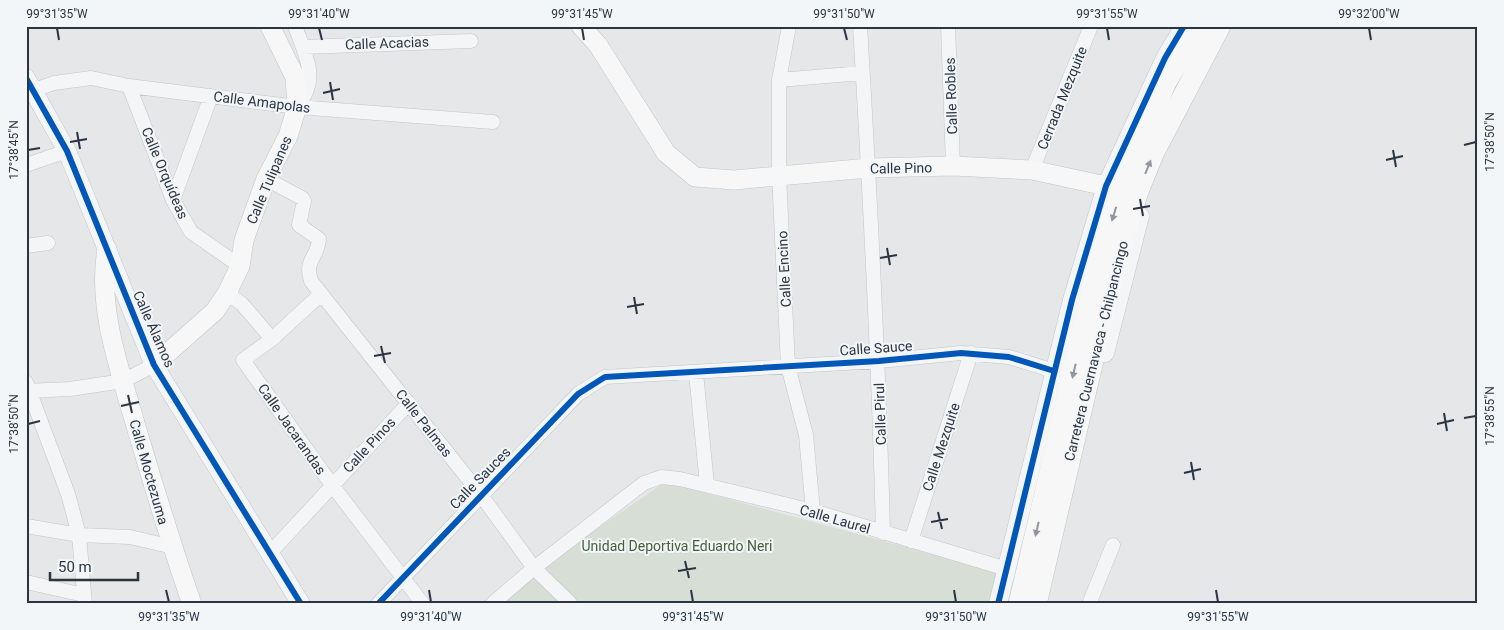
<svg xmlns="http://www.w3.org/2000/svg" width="1504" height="630" viewBox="0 0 1504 630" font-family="Roboto,sans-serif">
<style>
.green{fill:#d6ded5}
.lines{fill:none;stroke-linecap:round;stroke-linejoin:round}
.minor-casing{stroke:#c3c5c7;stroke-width:15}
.tertiary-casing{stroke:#c3c5c7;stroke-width:19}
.secondary-casing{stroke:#c3c5c7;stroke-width:20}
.primary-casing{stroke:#c1c4c7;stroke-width:22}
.minor{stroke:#f4f5f6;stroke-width:14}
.tertiary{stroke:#f4f5f6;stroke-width:18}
.secondary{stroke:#f7f7f8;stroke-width:19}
.primary{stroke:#f7f7f8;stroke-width:21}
.cycleway-casing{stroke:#f3f6f8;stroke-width:9}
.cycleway{stroke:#0057b8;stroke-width:6}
.oneway{fill:#90969e}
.ticks{fill:none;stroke:#2a3544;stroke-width:2}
.labels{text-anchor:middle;stroke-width:4;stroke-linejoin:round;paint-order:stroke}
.street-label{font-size:14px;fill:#2a3544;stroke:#f3f6f8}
.park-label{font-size:14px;fill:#426137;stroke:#f3f6f8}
.neatline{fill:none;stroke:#2a3544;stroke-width:2}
.ticks-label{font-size:12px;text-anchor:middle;fill:#2a3544}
</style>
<rect width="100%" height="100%" fill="#e5e7e9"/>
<path class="green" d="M665,482L1001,573L996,604H497L543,566Z"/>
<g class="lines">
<g class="minor-casing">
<path id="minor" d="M295,26C306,57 320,79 297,107
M789,26L779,80V174L788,366L806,435L813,511
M860,26C870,195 879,364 883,533
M948,26L953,166
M303,47L471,41
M779,80L862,73
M129,86L173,200L191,232L240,266
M34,90L54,83L91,78L129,86L297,107L493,122
M26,165L67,151
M1032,170L1091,26
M266,179L302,198L304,201L299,225L319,239C318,258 304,259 311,281L481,495L534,568L570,603
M173,200L211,96
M26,246L48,243
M227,293L242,304L272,339
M321,294L272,339L243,360L332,485L423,604
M696,373L707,485
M26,382L68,494L79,535L85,604
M26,391L70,389L123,381L154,365
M26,526L79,535L130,537L173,547
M911,541L971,353
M269,554L409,403
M26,582L84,595
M378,604L578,394L605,377L879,361L961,353L1009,357L1054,371
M492,604L534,568L644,483L661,477L680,479L813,511L1007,569
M1089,604L1113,545"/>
</g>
<g class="tertiary-casing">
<path id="tertiary" d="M26,78L67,151L154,365L301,604
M1105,353L1140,216
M998,604L1072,300L1106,186L1165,58L1184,26"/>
</g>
<g class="secondary-casing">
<path id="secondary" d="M581,26L598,45L666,153L695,177L734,180L869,168L953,166L1032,170L1106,186
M107,249C97,307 119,367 135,423C153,484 171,544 192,604
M154,365L215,311L227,293L240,266L244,240L266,179L288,136L297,107L295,77L270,26"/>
</g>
<g class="primary-casing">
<path id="primary" d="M1019,604L1100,260L1131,161L1166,82L1199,26
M1036,604L1115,266L1138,191L1153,154L1220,26"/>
</g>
<use href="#minor" class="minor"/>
<use href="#tertiary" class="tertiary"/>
<use href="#secondary" class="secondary"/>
<use href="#primary" class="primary"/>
<g class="cycleway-casing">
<path id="cycleway" d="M26,78L67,151L154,365L301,604
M378,604L578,394L605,377L879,361L961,353L1009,357L1054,371
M998,604L1072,300L1106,186L1165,58L1184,26"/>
</g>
<use href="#cycleway" class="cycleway"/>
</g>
<defs><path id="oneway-solid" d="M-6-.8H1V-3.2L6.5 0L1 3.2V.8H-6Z" transform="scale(1.25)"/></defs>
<g class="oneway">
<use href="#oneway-solid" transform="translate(1148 167) rotate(-68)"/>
<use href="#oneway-solid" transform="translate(1114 214) rotate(107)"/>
<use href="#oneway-solid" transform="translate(1074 371) rotate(103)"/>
<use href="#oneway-solid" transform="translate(1037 529) rotate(103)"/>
</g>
<path class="ticks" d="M57,28L59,40M319,28L322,40M582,28L584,40M844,28L847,40M1107,28L1109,40M1369,28L1371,40M330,82L333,100M323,93L340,89M77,132L80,149M70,142L87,139M1464,145L1476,142M28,150L40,148M1393,150L1396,167M1386,160L1403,156M1140,199L1143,216M1133,209L1150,206M887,248L890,265M880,258L897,255M634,297L637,314M627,307L644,304M381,346L385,363M374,356L391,353M128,395L132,413M121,406L139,402M1444,413L1447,431M1464,418L1476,416M28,424L40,421M1437,424L1454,420M1191,462L1194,480M1184,473L1201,469M938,512L942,529M931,522L948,519M685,561L689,578M678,571L696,568M166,590L169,602M429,590L431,602M691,590L693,602M954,590L956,602M1216,590L1218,602"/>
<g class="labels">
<g class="street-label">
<text transform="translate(387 43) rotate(-2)" y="5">Calle Acacias</text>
<text transform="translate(951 96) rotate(-92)" y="5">Calle Robles</text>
<text transform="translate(1062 98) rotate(-68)" y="5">Cerrada Mezquite</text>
<text transform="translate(262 102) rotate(7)" y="5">Calle Amapolas</text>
<text transform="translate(901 168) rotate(-1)" y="5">Calle Pino</text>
<text transform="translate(165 173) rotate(67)" y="5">Calle Orquídeas</text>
<text transform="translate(269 180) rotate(-67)" y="5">Calle Tulipanes</text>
<text transform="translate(784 269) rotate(-93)" y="5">Calle Encino</text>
<text transform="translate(154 329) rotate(66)" y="5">Calle Álamos</text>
<text transform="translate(876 348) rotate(-4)" y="5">Calle Sauce</text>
<text transform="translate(1096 351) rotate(-76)" y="5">Carretera Cuernavaca - Chilpancingo</text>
<text transform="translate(880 414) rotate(-92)" y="5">Calle Pirul</text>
<text transform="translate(424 423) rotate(52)" y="5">Calle Palmas</text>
<text transform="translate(292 429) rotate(55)" y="5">Calle Jacarandas</text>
<text transform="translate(369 445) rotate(-47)" y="5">Calle Pinos</text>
<text transform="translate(941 447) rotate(-72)" y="5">Calle Mezquite</text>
<text transform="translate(149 472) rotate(74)" y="5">Calle Moctezuma</text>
<text transform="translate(480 478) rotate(-46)" y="5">Calle Sauces</text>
<text transform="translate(835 519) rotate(16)" y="5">Calle Laurel</text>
</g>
<g class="park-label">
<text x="677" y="551">Unidad Deportiva Eduardo Neri</text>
</g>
</g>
<rect width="1504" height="630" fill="none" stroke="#f3f6f8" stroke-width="55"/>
<path d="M50 572v8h88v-8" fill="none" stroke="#2a3544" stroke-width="2.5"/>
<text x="58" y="572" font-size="15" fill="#2a3544" stroke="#f3f6f8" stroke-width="4" paint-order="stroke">50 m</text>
<rect x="28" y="28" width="1448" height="574" class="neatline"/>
<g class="ticks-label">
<text x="57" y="18">99°31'35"W</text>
<text x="319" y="18">99°31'40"W</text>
<text x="582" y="18">99°31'45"W</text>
<text x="844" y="18">99°31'50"W</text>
<text x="1107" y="18">99°31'55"W</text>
<text x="1369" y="18">99°32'00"W</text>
<text transform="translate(1490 142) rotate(-90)" y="4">17°38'50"N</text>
<text transform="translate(14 150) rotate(-90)" y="4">17°38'45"N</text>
<text transform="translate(1490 416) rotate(-90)" y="4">17°38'55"N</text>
<text transform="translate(14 424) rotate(-90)" y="4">17°38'50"N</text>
<text x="169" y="621">99°31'35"W</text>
<text x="431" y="621">99°31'40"W</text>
<text x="693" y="621">99°31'45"W</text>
<text x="956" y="621">99°31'50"W</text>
<text x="1218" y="621">99°31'55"W</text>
</g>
</svg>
